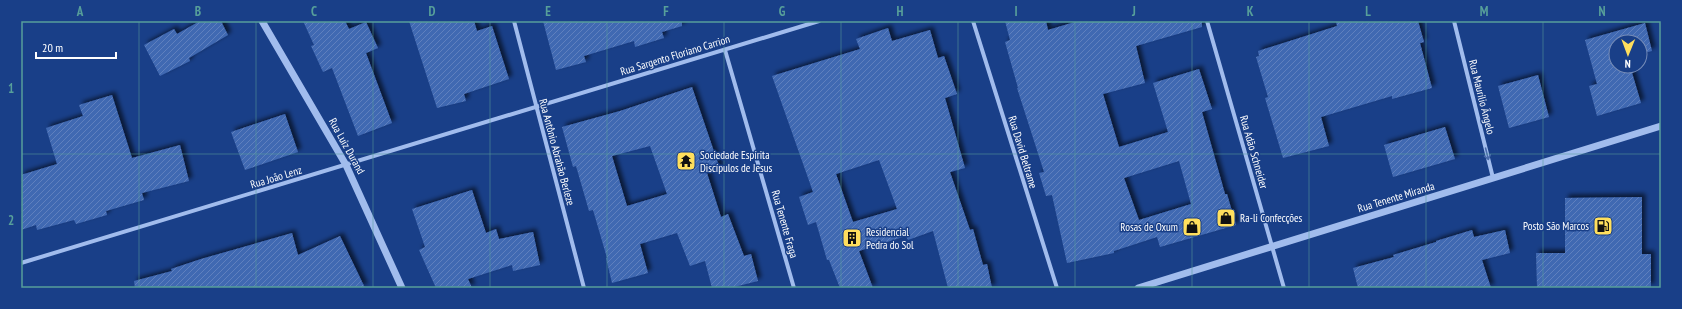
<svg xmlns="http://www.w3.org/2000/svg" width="1682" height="309" viewBox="0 0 1682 309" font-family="'PT Sans Narrow',sans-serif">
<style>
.building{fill:url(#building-hatch);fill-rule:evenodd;filter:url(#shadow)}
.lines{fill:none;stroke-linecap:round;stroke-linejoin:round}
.minor{stroke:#a1bced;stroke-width:4}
.tertiary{stroke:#a1bced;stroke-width:7}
.oneway{stroke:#496bab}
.grid{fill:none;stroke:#579f9a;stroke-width:1;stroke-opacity:0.55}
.labels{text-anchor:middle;stroke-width:3;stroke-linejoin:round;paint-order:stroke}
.street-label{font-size:11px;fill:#fff;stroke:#193f88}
.poi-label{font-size:11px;fill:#fff;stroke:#193f88;text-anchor:start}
.neatline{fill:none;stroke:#579f9a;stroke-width:1.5}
.grid-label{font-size:13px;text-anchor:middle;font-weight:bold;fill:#579f9a}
</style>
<defs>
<pattern id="building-hatch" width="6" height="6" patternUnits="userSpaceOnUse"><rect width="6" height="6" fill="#4169b2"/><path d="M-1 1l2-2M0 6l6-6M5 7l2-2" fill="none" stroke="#5e80be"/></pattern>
<filter id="shadow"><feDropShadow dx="3.5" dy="-3.5" stdDeviation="2" flood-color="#0009"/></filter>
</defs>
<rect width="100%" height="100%" fill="#193f88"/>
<path class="building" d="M200,21H221L228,35L189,58L190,61L160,76L144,45L174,29L177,34Z
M303,21H345L349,29L366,22L378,48L366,53L392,123L358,136L332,68L323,72L311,46L314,45Z
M409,21H474L477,31L492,26L509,79L464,94L466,101L437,108Z
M543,21H682V26L662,32L664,38L635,47L634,41L584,56L586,62L556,70Z
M1005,21H1046L1048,30L1078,21H1202V27L1136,46L1145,83L1103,94L1119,147L1168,132L1153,83L1199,69L1212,109L1202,112L1225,194H1227L1236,225L1160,247L1157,237L1114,251V253L1067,263L1052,195L1046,196L1039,173L1044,172L1017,88H1018L1005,42L1010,40ZM1179,161L1191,204L1139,220L1124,178Z
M1336,21H1418L1424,42L1420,43L1432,88L1392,99V96L1321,117L1329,146L1283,158L1265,98L1268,97L1256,57L1259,56L1258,51L1337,26Z
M1645,23L1652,51L1640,54V42H1616V66H1630L1641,103L1597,116L1589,86L1597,84L1585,40Z
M888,28L892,41L930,30L938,58L944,56L957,94L945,98L965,168L950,172L970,230L973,229L983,265L987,264L992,288H948L933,231L908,240L906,236L859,251L873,288H840L829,260H827L816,222L808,225L799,197L813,192L772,76L860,49L856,39ZM879,160L897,209L853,222L836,174Z
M1538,75L1549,117L1509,128L1498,86Z
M692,87L720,169L707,173L721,217L728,214L744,256L751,254L758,281L730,288H712L705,261L690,266L677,233L640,244L648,273L612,283L606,258H607L593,210L589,211L576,166L573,167L562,127L620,111ZM650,146L667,194L627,206L612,156Z
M112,95L132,158L180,145L189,181L142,193L144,200L106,211L107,215L76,224L74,220L37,230L36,225L21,230V175L57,164L46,128L83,116L79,105Z
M285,114L298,152L245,170L231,132Z
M1445,127L1455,159L1393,177L1384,145Z
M472,190L486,233L496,229L499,239L533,232L540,265L513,271L512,265L468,279L472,288H436L419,250L425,247L412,209Z
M1642,197V254H1651V287L1537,288L1536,253H1565V198Z
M1472,230L1474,237L1505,230L1510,253L1482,260L1491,288H1358L1353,268L1394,257L1393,255L1436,242V241Z
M292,233L298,255L340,236L365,288H135L134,281L172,271L171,269L201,259Z"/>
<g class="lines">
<path class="minor" d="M514,21L584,288
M973,21L1057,288
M1207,21L1284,288
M1454,21L1493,178
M725,50L794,288
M21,263L819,21"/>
<path class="tertiary" d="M262,21L346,165L402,288
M1138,288L1661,126"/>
</g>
<defs><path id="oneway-shaft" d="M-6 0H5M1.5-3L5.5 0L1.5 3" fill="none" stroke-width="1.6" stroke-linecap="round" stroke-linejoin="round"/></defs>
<use class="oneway" href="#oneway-shaft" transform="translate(1487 154) rotate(76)"/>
<path class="grid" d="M139,21V288M256,21V288M373,21V288M490,21V288M607,21V288M724,21V288M841,21V288M958,21V288M1075,21V288M1192,21V288M1309,21V288M1426,21V288M1543,21V288M21,154H1661"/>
<defs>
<g id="temple-square" transform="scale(1)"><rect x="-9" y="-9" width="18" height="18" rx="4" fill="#ffdf5d" stroke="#193f88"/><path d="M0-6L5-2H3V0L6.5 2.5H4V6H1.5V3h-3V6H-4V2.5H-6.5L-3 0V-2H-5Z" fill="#111"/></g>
<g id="shop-square" transform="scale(1)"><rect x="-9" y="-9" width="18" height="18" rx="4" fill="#ffdf5d" stroke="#193f88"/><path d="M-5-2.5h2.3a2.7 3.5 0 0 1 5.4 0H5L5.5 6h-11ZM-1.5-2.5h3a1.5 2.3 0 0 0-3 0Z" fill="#111"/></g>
<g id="fuel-square" transform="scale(1)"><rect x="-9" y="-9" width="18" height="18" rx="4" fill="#ffdf5d" stroke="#193f88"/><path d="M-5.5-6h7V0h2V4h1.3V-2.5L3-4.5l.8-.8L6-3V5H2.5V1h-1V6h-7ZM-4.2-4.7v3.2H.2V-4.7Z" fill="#111"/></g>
<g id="building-square" transform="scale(1)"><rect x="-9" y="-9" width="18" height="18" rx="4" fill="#ffdf5d" stroke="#193f88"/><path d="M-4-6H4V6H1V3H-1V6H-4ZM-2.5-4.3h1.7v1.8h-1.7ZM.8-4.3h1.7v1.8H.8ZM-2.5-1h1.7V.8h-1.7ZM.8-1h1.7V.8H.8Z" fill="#111"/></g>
</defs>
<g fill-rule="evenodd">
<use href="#temple-square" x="686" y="161"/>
<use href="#shop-square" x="1226" y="218"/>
<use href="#fuel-square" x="1603" y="226"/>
<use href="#shop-square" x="1192" y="227"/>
<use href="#building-square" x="852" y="238"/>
</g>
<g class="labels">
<g class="street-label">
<text transform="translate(675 55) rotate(-17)" y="4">Rua Sargento Floriano Carrion</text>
<text transform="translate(1482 97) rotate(76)" y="4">Rua Maurílio Ângelo</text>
<text transform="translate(347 146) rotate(61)" y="4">Rua Luiz Durand</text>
<text transform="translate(557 152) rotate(75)" y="4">Rua Antônio Abrahão Berleze</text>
<text transform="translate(1023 152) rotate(73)" y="4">Rua David Beltrame</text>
<text transform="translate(1254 152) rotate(74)" y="4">Rua Adão Schneider</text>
<text transform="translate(276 177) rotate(-17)" y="4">Rua João Lenz</text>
<text transform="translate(1396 197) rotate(-17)" y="4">Rua Tenente Miranda</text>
<text transform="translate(785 224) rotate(74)" y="4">Rua Tenente Fraga</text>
</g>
<g class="poi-label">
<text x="700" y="159">Sociedade Espírita<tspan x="700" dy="13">Discípulos de Jesus</tspan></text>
<text x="1240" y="222">Ra-li Confecções</text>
<text x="1589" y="230" text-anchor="end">Posto São Marcos</text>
<text x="1178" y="231" text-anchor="end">Rosas de Oxum</text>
<text x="866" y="236">Residencial<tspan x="866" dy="13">Pedra do Sol</tspan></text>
</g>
</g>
<rect width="1682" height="309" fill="none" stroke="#193f88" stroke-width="44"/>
<g transform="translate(1628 54) rotate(181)"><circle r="19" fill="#193f88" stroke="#758cb8"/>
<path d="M0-3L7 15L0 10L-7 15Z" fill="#ffdf5d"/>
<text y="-6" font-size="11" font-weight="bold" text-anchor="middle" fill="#ffffff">N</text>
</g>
<path d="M36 52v6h80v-6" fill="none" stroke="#ffffff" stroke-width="2"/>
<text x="42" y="52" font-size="12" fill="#ffffff" stroke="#193f88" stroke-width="3" paint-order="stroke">20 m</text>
<rect x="22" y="22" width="1638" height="265" class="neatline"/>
<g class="grid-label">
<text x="80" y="16">A</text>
<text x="198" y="16">B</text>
<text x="314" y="16">C</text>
<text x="432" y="16">D</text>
<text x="548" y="16">E</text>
<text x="666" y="16">F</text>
<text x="782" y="16">G</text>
<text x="900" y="16">H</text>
<text x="1016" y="16">I</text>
<text x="1134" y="16">J</text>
<text x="1250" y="16">K</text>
<text x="1368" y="16">L</text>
<text x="1484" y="16">M</text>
<text x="1602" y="16">N</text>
<text x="11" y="93">1</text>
<text x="11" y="225">2</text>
</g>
</svg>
